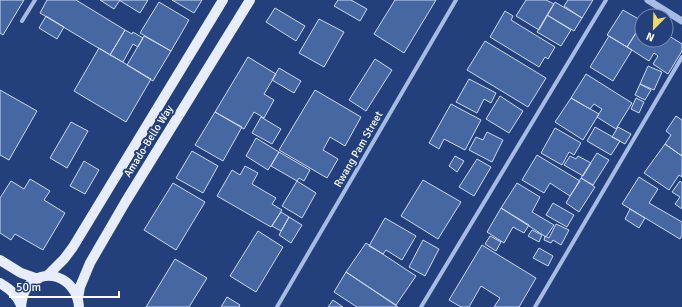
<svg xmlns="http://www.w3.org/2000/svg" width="682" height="307" viewBox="0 0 682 307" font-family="Signika,sans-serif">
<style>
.building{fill:#4767a3;stroke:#c9d8f4}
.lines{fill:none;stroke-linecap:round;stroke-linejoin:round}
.minor{stroke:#a6bce5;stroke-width:4}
.tertiary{stroke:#a6bce5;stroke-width:7}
.primary{stroke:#e7edfd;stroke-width:10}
.labels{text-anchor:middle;stroke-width:4;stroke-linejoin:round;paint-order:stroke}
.street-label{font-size:11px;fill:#fff;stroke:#23407c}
</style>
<rect width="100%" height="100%" fill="#23407c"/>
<path class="building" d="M0,0H24L3,35L0,33Z
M47,0H76L125,30L110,55L40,13Z
M100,0H120L114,9Z
M119,0H148L140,13Z
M172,0H202L194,13Z
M338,0H351L367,9L360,21L334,6Z
M395,0H436L404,53L374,34Z
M526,0H546L554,4L539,30L516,16Z
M568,0H593L582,18L564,6Z
M159,2L189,20L171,51L140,33Z
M555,2L582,18L574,31L547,15Z
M275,8L305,26L296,41L266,22Z
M623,10L642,21V23L627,47L607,35Z
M505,11L513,16L511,20L555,47L548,59L545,57L539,67L490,37Z
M547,15L571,30L561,46L537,32Z
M46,16L64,27L57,39L39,28Z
M319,19L344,32L324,67L299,53Z
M642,24V40H666V34L682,44V51L668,74L653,64L658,56L654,53L649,61L627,47Z
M125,30L132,34L133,32L143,38L138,47L133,44L123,62L110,55Z
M144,36L171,51L153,81L127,65Z
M609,36L632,50L613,81L590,67Z
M485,41L546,78L528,107L467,70Z
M99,48L151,79L126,122L74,91Z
M248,57L276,74L264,94L274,100L264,118L254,112L244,129L215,112Z
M375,59L392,70L366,111L349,100Z
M648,66L662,72L654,90L640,84Z
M279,68L301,81L294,93L272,80Z
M586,74L632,103L616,129L597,117L602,109L594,104L590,109L571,98Z
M469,79L496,93L491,103L484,99L477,113L456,102Z
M640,84L651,90L645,100L635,95Z
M0,90L37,111L9,160L0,155Z
M315,90L361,117L345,146L330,137L323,150L338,159L327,178L279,150Z
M500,96L523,111L509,133L486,119Z
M571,98L599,114L583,140L555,122Z
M636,98L644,102L639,113L631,109Z
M451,104L481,120L465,150L444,139L439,149L429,143Z
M215,112L242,127L223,161L195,145Z
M676,116L682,120V156L665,144L671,135L666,131Z
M261,117L281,129L272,144L252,133Z
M71,122L88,131L67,168L50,158Z
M595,127L620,141L611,155L587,141Z
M618,127L631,134L625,144L612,137Z
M555,128L581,143L574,155L569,152L562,165L541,153Z
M487,132L503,140L492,162L469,150L476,137L483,140Z
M256,138L279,152L268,170L246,156Z
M665,144L682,156V177L679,175L669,190L644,173Z
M192,151L218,166L203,193L176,178Z
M279,152L310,170L304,181L299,178L297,181L271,166Z
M597,153L609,160L593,185L581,178Z
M537,155L580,181L570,196L550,183L544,193L522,180Z
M455,156L464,161L457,172L449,166Z
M570,156L576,159L578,156L591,163L583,176L564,165Z
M477,159L491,167L474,196L459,187Z
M84,161L99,170L85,194L70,186Z
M245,166L258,173L252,184L276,198L272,204L282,210L271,227L217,196L232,170L240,175Z
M639,177L658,189L649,203L682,222V235L680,239L622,204Z
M581,178L595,187L579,212L566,203Z
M30,179L50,191L44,200L65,213L43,250L15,234L11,240L0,233V198L11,181L24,189Z
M423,180L461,202L438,239L401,216Z
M297,181L316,193L302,218L282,206Z
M680,181L682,183V209L675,204L680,197L672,192Z
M173,183L205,202L176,250L144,230Z
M517,183L540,197L532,212L554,225L546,237L501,208Z
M553,203L574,215L567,227L546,215Z
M501,208L529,225L524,233L513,227L504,243L487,232Z
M630,209L645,218L639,228L625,219Z
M281,212L289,217L281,231L272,226Z
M289,217L302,225L291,243L279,235Z
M385,218L416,236L402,260L386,250L383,254L369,246Z
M556,224L569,230L561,245L553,240L551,243L544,240L545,236L549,238Z
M532,230L542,235L539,242L528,236Z
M258,231L283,247L256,292L230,276Z
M490,236L501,242L496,251L485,244Z
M423,240L439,249L425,276L409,267Z
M366,243L416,276L396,305L346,272Z
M482,245L536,278L519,307H494L500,298L481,286L469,307H461L449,300Z
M539,248L553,256L548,266L533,258Z
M175,259L207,278L189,307H146Z
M346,272L398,307H357L334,292Z
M227,297L240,305L239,307H221Z
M333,300L343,307H328Z"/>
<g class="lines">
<path class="minor" d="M22,21L35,0
M277,307L456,0
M421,307L606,0
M535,307L682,57"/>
<path class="tertiary" d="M648,0L682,21"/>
<path class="primary" d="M0,260L21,273L38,279
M47,276L64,259L73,247L223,0
M0,283C10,289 16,294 21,305
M78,299L80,287L90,263L126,201L250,0
M21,307C22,301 22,295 26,289C42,264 77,277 79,307"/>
</g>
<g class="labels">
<g class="street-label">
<text transform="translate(148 141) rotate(-58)" y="4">Amado-Bello Way</text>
<text transform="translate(358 149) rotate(-60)" y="4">Rwang Pam Street</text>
</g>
</g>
<g transform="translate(654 28) rotate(203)"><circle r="19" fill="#23407c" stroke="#7b8cb0"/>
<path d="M0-3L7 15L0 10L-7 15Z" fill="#f1d869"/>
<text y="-6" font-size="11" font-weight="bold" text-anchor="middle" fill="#ffffff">N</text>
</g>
<path d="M10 291v6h109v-6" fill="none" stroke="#ffffff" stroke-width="2"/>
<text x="16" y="291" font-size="12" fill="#ffffff" stroke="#23407c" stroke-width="3" paint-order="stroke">50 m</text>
</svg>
